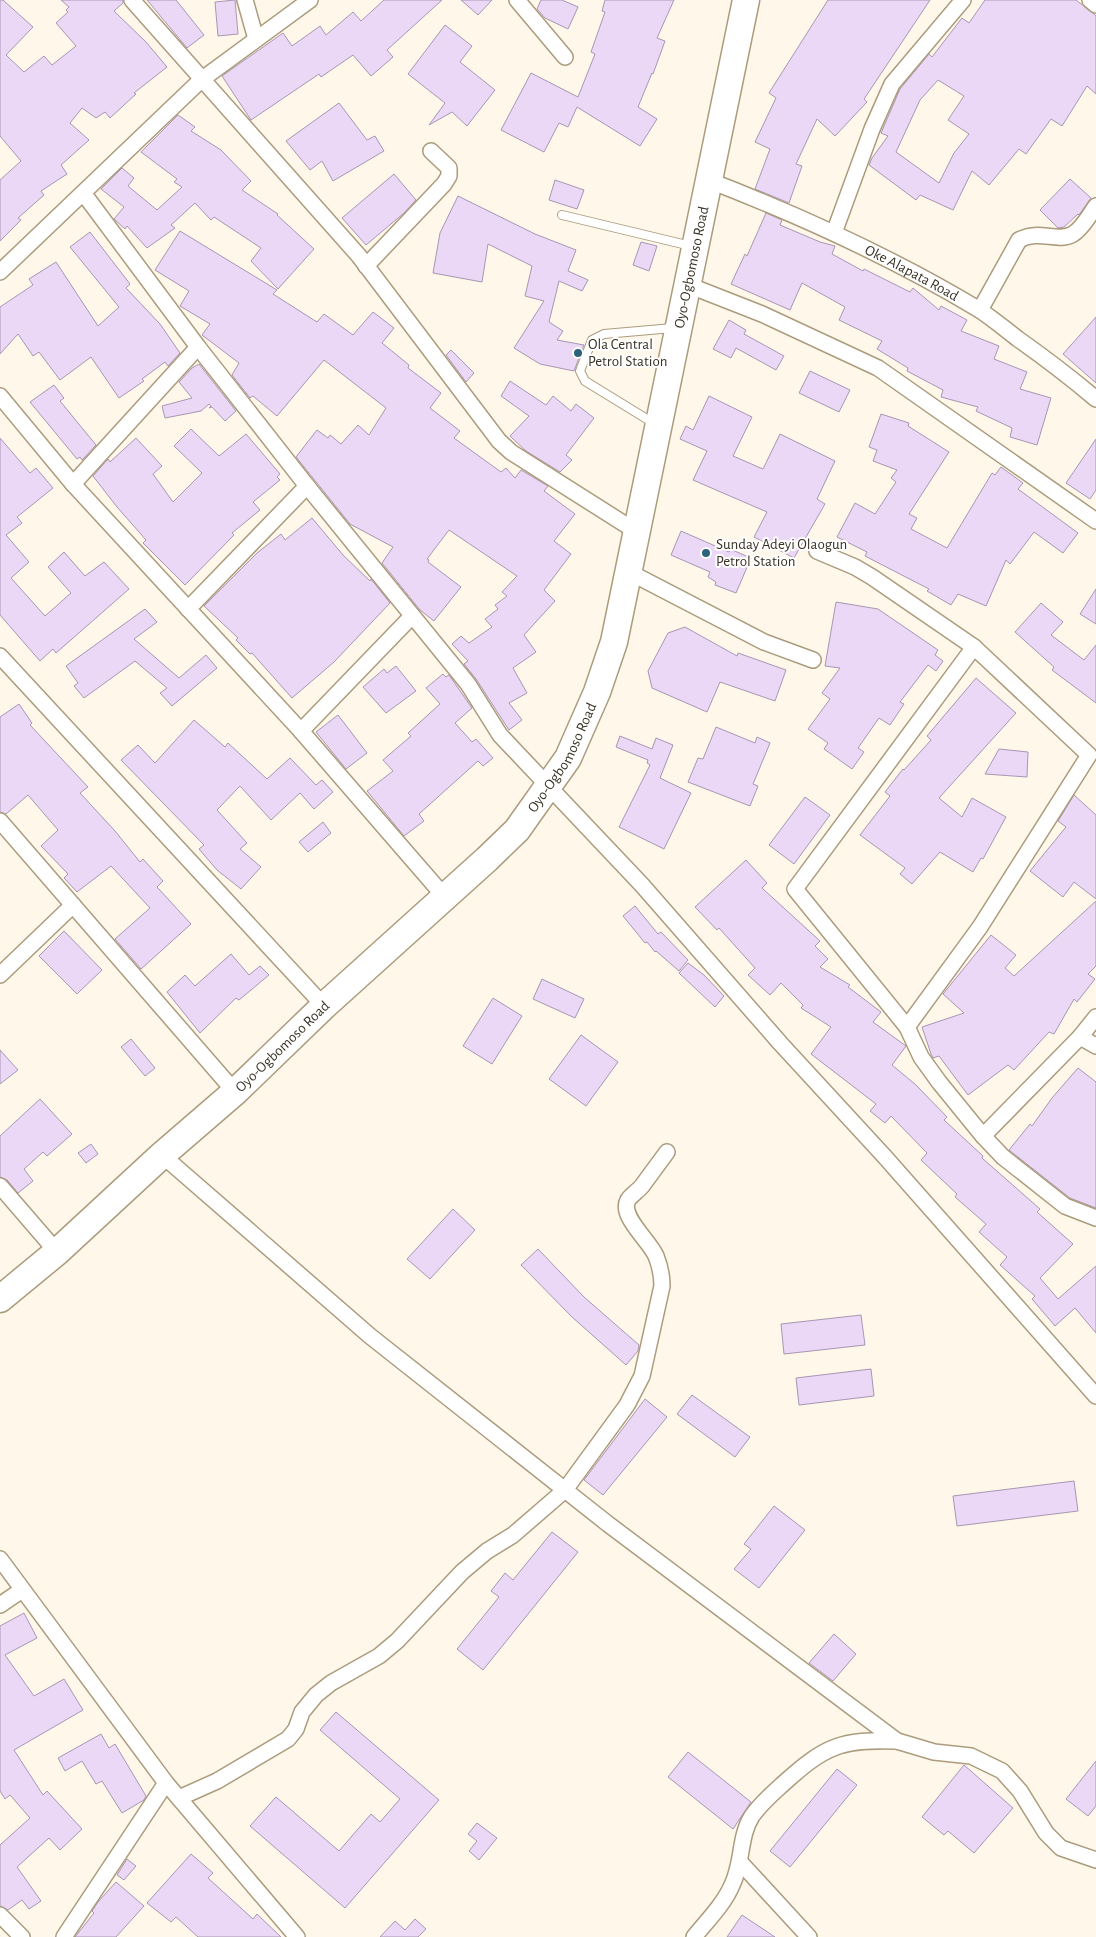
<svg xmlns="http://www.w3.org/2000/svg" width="1096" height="1937" viewBox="0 0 1096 1937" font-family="'Alegreya Sans',sans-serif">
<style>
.building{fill:#ebd7f6;stroke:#a996b3;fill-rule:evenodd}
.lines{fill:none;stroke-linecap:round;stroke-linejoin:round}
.lane-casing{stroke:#ac9c7d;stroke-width:10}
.street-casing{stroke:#ac9c7d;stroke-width:18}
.highway-casing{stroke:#ac9c7d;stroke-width:29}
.lane{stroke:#fff;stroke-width:8}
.street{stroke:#fff;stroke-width:15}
.highway{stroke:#fff;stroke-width:26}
.poi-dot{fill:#2b637d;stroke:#fff;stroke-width:2}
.labels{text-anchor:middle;stroke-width:4;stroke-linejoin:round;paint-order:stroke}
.street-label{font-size:15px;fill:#393326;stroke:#fff}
.poi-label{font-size:15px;fill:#393326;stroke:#fff;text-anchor:start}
</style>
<rect width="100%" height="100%" fill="#fef7ea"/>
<path class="building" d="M0,0H3L33,27L6,55L24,72L44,56L52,65L76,46L56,23L68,12L66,10L69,7L61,0H123V3L114,11L146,42L167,67L134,93L136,94L110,118L105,112L96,118L82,108L70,123L89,140L61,165L67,174L41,191L44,195L18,218L21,220L0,241V180L21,161L0,136Z
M147,0H176L204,35L187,48Z
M235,0L238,34L218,36L215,2Z
M384,0H442L387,50L393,57L371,76L353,55L321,77L319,74L251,120L222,76L283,33L292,46L320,26L326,35L353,12L361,21Z
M461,0H492L478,15Z
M541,0H562L578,7L568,29L545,18L537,9Z
M605,0H674L657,38L665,41L653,74L652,73L638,107L657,119L640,146L577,107L568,127L559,123L544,152L501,130L531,73L578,97L595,54L591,52L605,12L602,11Z
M828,0H930L864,99L867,102L835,136L817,119L796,164L802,166L789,203L755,189L770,149L755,142L776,98L769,93Z
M985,0H1076L1094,14L1096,16V94L1087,86L1062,126L1051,119L1026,154L1019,149L989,185L972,171L953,210L920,195L916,200L869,165L872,158L888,136L881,133L900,89L929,54L932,57L962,18L969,23ZM938,80L964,96L948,120L969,134L954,153L939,183L896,152L920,100Z
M445,25L472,46L460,62L495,90L467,126L452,112L429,125L445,103L408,74Z
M339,103L367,140L375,136L384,151L333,181L322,161L310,170L286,141Z
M178,115L195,127L191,131L221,150L251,181L242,190L278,214L277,215L314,249L278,289L251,261L261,248L214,217L211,220L195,203L171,225L175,228L147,248L127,226L125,229L114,219L124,207L101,189L122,168L134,178L128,186L157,210L182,187L174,182L177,179L141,152Z
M394,174L416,200L404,213L366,245L342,218Z
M1070,179L1091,198L1079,215L1078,214L1064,227L1058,228L1040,210Z
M555,180L584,190L577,209L549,200Z
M458,196L535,234L576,250L568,271L588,280L582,291L559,281L549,322L563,331L557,340L584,345L574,371L540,364L514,348L544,301L525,296L532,266L488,244L482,282L433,273L440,233Z
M766,213L782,220L780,225L820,242L835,246L832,254L863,271L864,269L910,292L913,288L939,310L941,306L967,320L961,331L999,346L994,359L1027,372L1020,389L1051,398L1037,445L1010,437L1012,428L976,411L978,407L941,397L943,390L907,371L908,368L877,349L882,341L839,320L845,307L802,283L790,310L731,284L745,254L747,256Z
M180,231L277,290L273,294L317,322L324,314L353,335L373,312L394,328L382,343L409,365L408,368L441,393L430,408L460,431L454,438L501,472L506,468L515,478L521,470L548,486L544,491L575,514L554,541L571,554L544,590L555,601L524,635L536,652L513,668L527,693L509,703L522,720L509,730L476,679L464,664L468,661L452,644L461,636L469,643L492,627L485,619L498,609L495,605L507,596L502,592L517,576L449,530L427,559L429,560L428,562L461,587L434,621L420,610L382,563L393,547L350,524L296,457L317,430L328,438L330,435L341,444L358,425L369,435L386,408L324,360L277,416L253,396L250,398L232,375L239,363L202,335L210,324L180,306L189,291L155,270Z
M90,232L130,284L126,288L160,324L180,353L168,366L165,362L142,379L144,381L119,398L91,357L60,380L39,352L33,356L18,334L0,354V307L33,285L29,279L56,262L98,326L119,307L70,247Z
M641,242L657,246L649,271L633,265Z
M1096,317V383L1063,354Z
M729,320L746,330L744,334L784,356L776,370L736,348L731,358L713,349Z
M451,350L474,373L466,382L446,355Z
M199,364L236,411L225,421L212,407L209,408L211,406L209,404L201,411L165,418L162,406L192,398L179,382L192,368Z
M810,371L850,390L839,412L799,393Z
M510,381L546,405L553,396L571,411L576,404L594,418L566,455L572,460L560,472L526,451L510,436L529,416L501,396Z
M54,385L64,398L60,401L96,445L82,460L80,457L77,459L30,402Z
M709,396L752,417L733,456L763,469L780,434L835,461L817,499L825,504L794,558L754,537L767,512L693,480L707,451L680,439L686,426L693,430Z
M881,414L909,423L908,426L949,452L909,514L917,518L911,529L947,548L992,473L995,475L1001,467L1023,483L1018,489L1078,533L1063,553L1034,532L1010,564L1006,560L986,606L958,594L951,605L927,591L929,589L865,556L867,552L837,537L855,503L875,514L896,482L891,478L897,470L873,461L877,450L869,447Z
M191,429L219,456L246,434L280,474L277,477L280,480L253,502L260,510L232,533L234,535L185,585L143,543L146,540L117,507L93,476L108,459L110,462L136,438L162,466L153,474L173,502L202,473L174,446Z
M0,438L30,473L36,468L53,488L17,517L22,523L6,535L29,562L11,578L45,616L71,593L48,567L64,552L85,576L104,562L129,589L56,653L53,649L40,661L0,615Z
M1096,439V490L1090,499L1066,483Z
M312,518L343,555L370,581L371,579L390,603L334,662L292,698L252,653L250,654L236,640L238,638L204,606L257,553L281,534L285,540Z
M681,531L729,552L730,549L751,558L736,593L715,585L716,582L708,577L710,572L671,555Z
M1096,589V624L1080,614Z
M836,602L878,609L938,650L935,655L943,661L936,671L928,665L900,702L904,704L890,725L879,718L858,748L864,752L852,769L824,749L828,743L808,729L830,699L822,693L840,668L825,666Z
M1041,603L1063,622L1051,635L1084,660L1096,645V703L1052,670L1054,667L1015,632Z
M145,609L157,622L134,639L179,678L206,655L217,668L172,706L160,693L167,688L135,661L84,698L74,686L78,683L66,666Z
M685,627L737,656L738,653L786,670L775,701L720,682L707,712L652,688L648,671L668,633Z
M396,666L416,691L386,713L363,687L384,669L387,673Z
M443,674L446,677L449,675L472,708L455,723L472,742L476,739L493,758L483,766L478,761L419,814L424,821L404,836L367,791L393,771L383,760L411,736L408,733L440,704L426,688Z
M976,678L1016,713L939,798L962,817L972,798L1006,817L983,859L981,858L973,872L940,852L912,884L900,874L905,868L860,835L890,796L885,792L903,769L904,770L931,740L927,736Z
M19,704L32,723L30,725L88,787L80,793L115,831L140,862L143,859L163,881L157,887L191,924L141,969L115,939L150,908L111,866L77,892L64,878L68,874L41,846L58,830L28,795L6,814L0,812V717Z
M338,715L367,753L346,769L316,732Z
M194,720L225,747L228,743L267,779L290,758L316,785L322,780L333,792L314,809L300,793L271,820L240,786L217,810L247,843L240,849L261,867L241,889L217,870L199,849L204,845L121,760L138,745L155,763Z
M716,727L755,743L757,737L770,743L753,784L758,786L750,806L688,782L698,758L703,759Z
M620,736L652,749L656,738L673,745L660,778L691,793L664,849L619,827L650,765L647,763L648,760L616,747Z
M999,749L1028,752L1027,777L985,774Z
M1074,795L1096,815V899L1074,882L1063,897L1030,871L1066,827L1058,821Z
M805,797L830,815L794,864L769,845Z
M323,822L331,833L308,852L299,842Z
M746,860L767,883L762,888L820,941L815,946L828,959L820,967L850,985L848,987L881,1012L873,1022L906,1046L892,1065L916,1085L947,1117L944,1120L983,1156L982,1158L1040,1209L1037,1212L1073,1244L1040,1278L1058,1299L1096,1266V1333L1075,1308L1055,1326L1032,1299L1035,1296L1000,1265L1007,1257L979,1232L986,1224L955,1197L957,1194L921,1160L927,1153L891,1116L885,1123L870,1111L876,1104L811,1054L831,1027L801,1008L803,1005L781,983L770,995L748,975L755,968L719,928L717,930L695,907Z
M1096,901V966L1088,974L1095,979L1077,1002L1074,999L1054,1034L1049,1032L1014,1070L1008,1065L968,1095L939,1056L933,1058L931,1054L922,1027L964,1013L943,994L991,935L1016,955L1005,968L1014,976Z
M635,906L658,934L661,932L688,960L679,971L656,951L655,952L647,942L645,943L623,916Z
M64,931L102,970L77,994L39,956Z
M231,954L249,975L260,966L269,975L239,1000L236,998L200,1033L167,992L185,975L195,986Z
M688,963L704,975L724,996L715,1007L679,973Z
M542,979L584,999L575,1018L533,999Z
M493,998L522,1016L492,1064L463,1046Z
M581,1035L618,1062L586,1106L549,1079Z
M131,1039L155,1068L145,1076L121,1047Z
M0,1050L18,1070L0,1084Z
M1078,1068L1096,1082V1208L1070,1198L1009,1150L1030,1124L1032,1126L1052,1098Z
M40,1099L72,1134L47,1156L43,1152L24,1169L33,1181L18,1193L7,1180L0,1177V1136Z
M91,1144L98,1154L86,1163L78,1153Z
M453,1209L475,1230L430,1279L407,1259Z
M538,1249L584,1297L639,1345L638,1351L626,1365L572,1317L521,1265Z
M861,1315L865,1345L784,1354L781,1324Z
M871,1369L874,1396L799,1405L796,1378Z
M692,1395L750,1437L735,1457L677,1414Z
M645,1399L667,1417L603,1495L584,1480Z
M1074,1481L1078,1511L957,1526L953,1496Z
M774,1506L805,1530L759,1588L734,1569L751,1549L744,1544Z
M552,1532L578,1552L483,1670L457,1649L499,1597L491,1591L505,1573L513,1580Z
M24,1613L37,1638L5,1655L34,1696L64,1679L83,1710L14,1750L43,1795L47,1791L82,1829L60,1850L49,1838L17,1867L41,1901L29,1909L22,1900L8,1910L0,1906V1845L30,1818L10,1795L5,1799L0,1791V1626Z
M834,1634L856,1654L833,1681L809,1663Z
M336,1712L439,1800L345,1908L250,1826L276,1797L339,1851L371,1814L380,1822L400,1799L320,1730Z
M101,1734L109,1748L115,1744L146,1796L144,1800L122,1813L102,1781L96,1784L82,1761L65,1771L58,1758Z
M688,1752L751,1802L733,1829L668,1777Z
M1096,1761V1806L1088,1816L1066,1799Z
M964,1765L1013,1808L974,1853L948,1831L944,1835L922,1817Z
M837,1769L857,1785L790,1867L770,1851Z
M477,1823L497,1838L479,1860L469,1851L477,1841L468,1834Z
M191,1854L213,1873L208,1878L253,1919L257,1914L281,1937H198L176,1917L171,1922L147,1903Z
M127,1859L136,1866L124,1880L117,1875Z
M116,1882L144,1906L116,1937H75L94,1913L92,1911L98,1902Z
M742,1915L775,1937H727Z
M415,1919L426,1929L418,1937H380L395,1921L405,1930Z"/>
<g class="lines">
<g class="lane-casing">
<path id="lane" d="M562,215L691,246
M655,424L585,381L580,371L592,340L604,334L673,328"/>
</g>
<g class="street-casing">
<g id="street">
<path d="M132,0L359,256L499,441L511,452L637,532"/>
<path d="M245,0L256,39"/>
<path d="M517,0L565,57"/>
<path d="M1090,0L1096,5"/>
<path id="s1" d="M708,180C801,216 893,258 978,309C992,318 1005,329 1018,339C1045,358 1071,378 1096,399"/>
<path d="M84,194L198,347L307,486L468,684L500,735L642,885L780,1043L885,1157L1096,1396"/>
<path d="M834,233L872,129L892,84L963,0"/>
<path d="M366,266L444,184L449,176V168L431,151"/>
<path d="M0,272L201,80L310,0"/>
<path d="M688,285L762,314L878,368L1096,521"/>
<path d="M980,310L1019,240C1039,229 1058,243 1073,234C1083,228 1090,214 1096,206"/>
<path d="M0,396L73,484L301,731L444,896"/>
<path d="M73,484L198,347"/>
<path d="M817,551L855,567L872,577L974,647L1089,755L980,927L907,1027"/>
<path d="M629,572L764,642L813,660"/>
<path d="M188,609L307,486"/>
<path d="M974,647L795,889L907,1027L921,1057L939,1082L983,1136L1003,1157L1065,1206L1096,1218"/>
<path d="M0,656L324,1006"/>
<path d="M301,731L412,616"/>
<path d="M0,821L235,1092"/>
<path d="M0,975L73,905"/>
<path d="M1080,1037L1096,1046"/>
<path d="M983,1136L1080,1037L1096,1017"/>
<path d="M162,1155L370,1336L608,1524L897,1741L934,1752L971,1756L1002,1771L1020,1791L1046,1833L1061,1848L1096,1860"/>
<path d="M0,1186L57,1252"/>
<path d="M0,1559L166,1783L297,1937"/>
<path d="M0,1605L22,1590"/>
<path d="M179,1798L217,1781L288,1739L296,1729L302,1712L316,1695L331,1683L379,1656L397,1641L462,1572L487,1551L513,1535L565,1490L627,1405L642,1376L662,1286C662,1275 660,1266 656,1256C649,1240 619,1216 628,1200C631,1195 638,1191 642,1186C650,1175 659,1163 667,1152"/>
<path d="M740,1862L809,1937"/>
<path d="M0,1915L22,1937"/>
<path d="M64,1937L166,1783"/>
<path d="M694,1937C707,1921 724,1904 732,1885C743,1863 739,1836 752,1816C761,1803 773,1793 784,1783C825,1746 841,1739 897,1741"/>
</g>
</g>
<g class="highway-casing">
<g id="highway">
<path id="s2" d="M0,1299L57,1252L162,1155L235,1092L324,1006L487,859L517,830L568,758L597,692L614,642L746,0"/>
</g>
</g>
<use href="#lane" class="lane"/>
<use href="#street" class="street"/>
<use href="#highway" class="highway"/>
</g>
<g class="poi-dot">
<circle cx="578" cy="353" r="5"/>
<circle cx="706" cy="553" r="5"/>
</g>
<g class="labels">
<g class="street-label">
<text dy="5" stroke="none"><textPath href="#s2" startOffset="1294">Oyo-Ogbomoso Road</textPath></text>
<text dy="5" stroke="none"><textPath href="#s1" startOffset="224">Oke Alapata Road</textPath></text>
<text dy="5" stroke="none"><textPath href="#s2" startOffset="784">Oyo-Ogbomoso Road</textPath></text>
<text dy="5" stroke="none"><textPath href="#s2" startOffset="379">Oyo-Ogbomoso Road</textPath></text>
</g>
<g class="poi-label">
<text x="588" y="349">Ola Central<tspan x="588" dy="17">Petrol Station</tspan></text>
<text x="716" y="549">Sunday Adeyi Olaogun<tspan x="716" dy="17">Petrol Station</tspan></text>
</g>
</g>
</svg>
